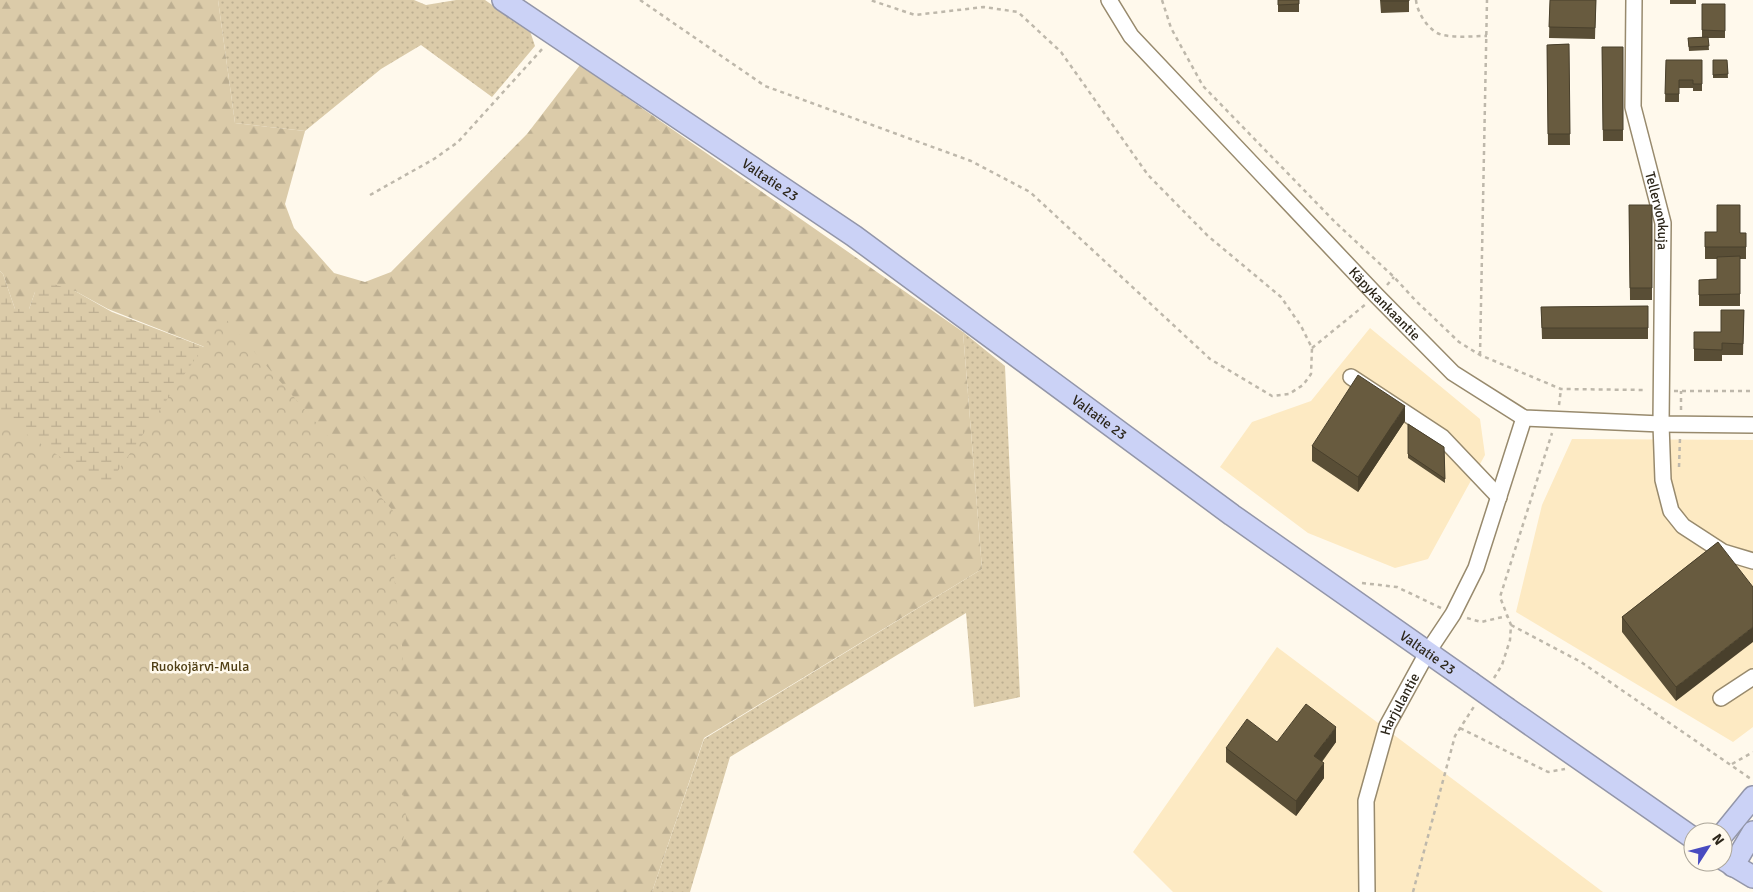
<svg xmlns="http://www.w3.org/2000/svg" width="1753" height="892" viewBox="0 0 1753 892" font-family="Signika,sans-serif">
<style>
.built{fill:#fdeac3}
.grass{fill:url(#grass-dots)}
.forest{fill:url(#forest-firs)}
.wetland{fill:url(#wetland-marsh)}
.park{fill:url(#park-crowns)}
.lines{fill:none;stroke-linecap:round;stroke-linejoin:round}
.minor-casing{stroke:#988a6d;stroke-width:18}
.highway-casing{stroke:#9396a9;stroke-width:24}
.path{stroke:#beb8ab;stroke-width:2.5;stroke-dasharray:4 4;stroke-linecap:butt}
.minor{stroke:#fff;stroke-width:15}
.highway{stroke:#cbd2f6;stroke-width:21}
.highway-bridge-casing{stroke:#9396a9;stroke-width:24;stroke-linecap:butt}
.highway-bridge{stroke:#cbd2f6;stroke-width:21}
.wall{fill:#594e36}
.shaded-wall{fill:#49402c}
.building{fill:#685b3f;stroke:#49402c}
.labels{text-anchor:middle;stroke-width:5;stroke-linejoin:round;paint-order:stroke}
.street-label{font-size:14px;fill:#2c261a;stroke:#fff9ec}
.park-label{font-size:14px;fill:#4f3e13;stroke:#fff9ec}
</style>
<defs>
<pattern id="grass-dots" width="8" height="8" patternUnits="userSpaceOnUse" patternTransform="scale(1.25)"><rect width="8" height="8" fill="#dbcba9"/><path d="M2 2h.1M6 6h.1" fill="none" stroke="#bcae91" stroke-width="1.8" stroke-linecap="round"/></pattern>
<pattern id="forest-firs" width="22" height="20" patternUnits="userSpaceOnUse" patternTransform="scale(1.25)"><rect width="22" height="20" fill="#dbcba9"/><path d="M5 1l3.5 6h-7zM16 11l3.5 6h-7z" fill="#bcae91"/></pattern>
<pattern id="wetland-marsh" width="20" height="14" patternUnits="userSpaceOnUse" patternTransform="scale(1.25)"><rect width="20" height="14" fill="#dbcba9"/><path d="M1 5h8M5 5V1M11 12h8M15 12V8" fill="none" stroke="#bcae91"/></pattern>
<pattern id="park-crowns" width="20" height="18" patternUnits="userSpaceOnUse" patternTransform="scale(1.25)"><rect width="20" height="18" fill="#dbcba9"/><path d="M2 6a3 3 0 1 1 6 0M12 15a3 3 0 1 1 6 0" fill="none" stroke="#bcae91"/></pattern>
</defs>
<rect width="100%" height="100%" fill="#fff9ec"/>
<path class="built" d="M1370,328L1480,419L1485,455L1428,559L1395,568L1308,533L1220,467L1252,422L1311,401Z
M1572,439L1753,440V727L1733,742L1516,612L1542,505Z
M1277,647L1603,892H1173L1133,852Z"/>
<path class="grass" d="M218,0H414L426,5L456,0H485L530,31L535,46L492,97L421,45L381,69L305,131L235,123Z
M963,332L1005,366L1020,697L974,707L966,613L730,757L690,892H652L704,739L982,569Z"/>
<path class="forest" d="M0,0H218L235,123L305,131L285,204L294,228L334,273L365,282L391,272L527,134L580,65L963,332L982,569L704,738L652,892H370L225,355L108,309L75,291L35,292L29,309H15L3,274L0,271Z"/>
<path class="wetland" d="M0,271L3,274L15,309H29L35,292L50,283L75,291L112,312L225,355L0,892Z"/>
<path class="park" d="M224,317L401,520L393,567L403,654L399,690L402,785L407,825L398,858L375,892H0V416L106,488Z"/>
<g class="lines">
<g class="minor-casing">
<g id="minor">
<path id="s1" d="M1109,0L1131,36L1377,296L1453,373L1524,418L1661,424L1753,425"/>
<path id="s2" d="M1634,0L1633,107L1663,223L1661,424L1663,480L1671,511L1683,526L1723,552L1753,561"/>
<path d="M1351,377L1442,437L1499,497"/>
<path d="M1721,698L1753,677"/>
<path id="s3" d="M1367,892L1366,801L1387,726L1427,653L1453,614L1476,568L1524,418"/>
</g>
</g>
<g class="highway-casing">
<g id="highway">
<path id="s4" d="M503,0L854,236L1232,515L1470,682"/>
<path d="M1508,709L1693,838"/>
<path d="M1723,834L1753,797"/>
<path d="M1723,859L1753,877"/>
<path d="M1733,866L1753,832"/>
</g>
</g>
<path class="path" d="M640,0L765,86L971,161L1030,192L1210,359L1272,396L1289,394L1303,385L1311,374L1312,348L1301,326L1281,297L1208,236L1148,175L1061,52L1018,12L984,7L915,15L870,0
M1162,0L1171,28L1203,86L1336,223L1394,277L1416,301L1459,342L1480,355L1561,389L1646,390
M1416,0C1417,13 1430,33 1443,35C1457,38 1473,36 1487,36
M370,195L434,159L458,142L544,47
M1387,285L1394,277
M1312,348L1366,304
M1480,355L1487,0
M1674,391H1753
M1559,405L1561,389
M1681,410V391
M1679,467L1680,438
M1362,583L1397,587L1441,608
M1467,618L1481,622L1507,616
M1511,625L1581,662L1751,779
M1494,678L1502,665L1510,640L1511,625L1500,597L1552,433
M1460,728L1548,772L1565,769
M1732,764L1753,752
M1413,892L1455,736L1475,705"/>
<use href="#minor" class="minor"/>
<use href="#highway" class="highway"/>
<g class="highway-bridge-casing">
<path id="highway-bridge" d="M1470,682L1508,709"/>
</g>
<use href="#highway-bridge" class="highway-bridge"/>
</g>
<path class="wall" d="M1278,0H1299V12H1278Z
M1380,0H1409V12L1381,13Z
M1550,0H1596L1595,39L1549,38Z
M1670,0H1696V4H1670Z
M1702,4H1725V38H1708L1709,50L1689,51L1688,38L1702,37Z
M1569,44L1570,145H1548L1547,45Z
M1602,47H1623V141H1603Z
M1666,60H1702V91H1693V88H1679V102H1665Z
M1713,60H1727L1728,78H1713Z
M1629,205H1652V300H1630Z
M1705,232L1746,233V259H1740V306H1699V280L1717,279V259H1705Z
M1648,306V339H1542L1541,307Z
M1744,310L1743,355H1722V361H1694V332H1721Z
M1405,421L1358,492L1312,461V446Z
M1408,424L1444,447L1445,483L1408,458Z
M1718,542L1676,701L1622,632V617Z
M1277,742H1336L1322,762L1324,778L1296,816L1226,762V748Z"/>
<path class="shaded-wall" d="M1405,406V421L1358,492V477Z
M1753,627V642L1676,701V687Z
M1336,727V742L1314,771V756Z
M1324,763V778L1296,816V801Z"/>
<path class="building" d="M1278,0H1299V4L1278,5Z
M1381,0H1409V1H1381Z
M1550,0H1596L1595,28L1549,27Z
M1702,4H1725V31L1702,30Z
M1708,37L1709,46L1689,47L1688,38Z
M1569,44L1570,134H1548L1547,45Z
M1602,47H1623V130H1603Z
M1666,60H1702V84H1693V80H1679V94H1665Z
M1713,60H1727L1728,74L1713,75Z
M1629,205H1652V288H1630Z
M1717,205H1740V233H1746V247H1705V232H1717Z
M1740,256V294L1699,295V280L1717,279V257Z
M1648,306V328H1542L1541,307Z
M1721,310H1744L1743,344L1722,343V350L1694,349V332H1721Z
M1358,375L1405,406L1358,477L1312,446Z
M1408,424L1444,447L1445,479L1408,454Z
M1718,542L1753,587V627L1676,687L1622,617Z
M1306,704L1336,727L1314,756L1324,763L1296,801L1226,748L1247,719L1277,742Z"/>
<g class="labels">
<g class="street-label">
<text dy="5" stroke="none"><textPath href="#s4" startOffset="322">Valtatie 23</textPath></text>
<text dy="5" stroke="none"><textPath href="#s2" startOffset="214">Tellervonkuja</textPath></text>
<text dy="5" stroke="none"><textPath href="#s1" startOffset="411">Käpykankaantie</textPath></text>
<text dy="5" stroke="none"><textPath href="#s4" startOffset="728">Valtatie 23</textPath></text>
<text dy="5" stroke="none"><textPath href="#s4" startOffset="1132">Valtatie 23</textPath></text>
<text dy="5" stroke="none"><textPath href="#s3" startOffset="194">Harjulantie</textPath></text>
</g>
<g class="park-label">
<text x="200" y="671">Ruokojärvi-Mula</text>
</g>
</g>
<g transform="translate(1708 847) rotate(54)"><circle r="24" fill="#fff9ec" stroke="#aba598"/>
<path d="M0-4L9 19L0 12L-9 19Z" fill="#484bc0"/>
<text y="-8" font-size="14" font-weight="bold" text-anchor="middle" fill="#2c261a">N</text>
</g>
</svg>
